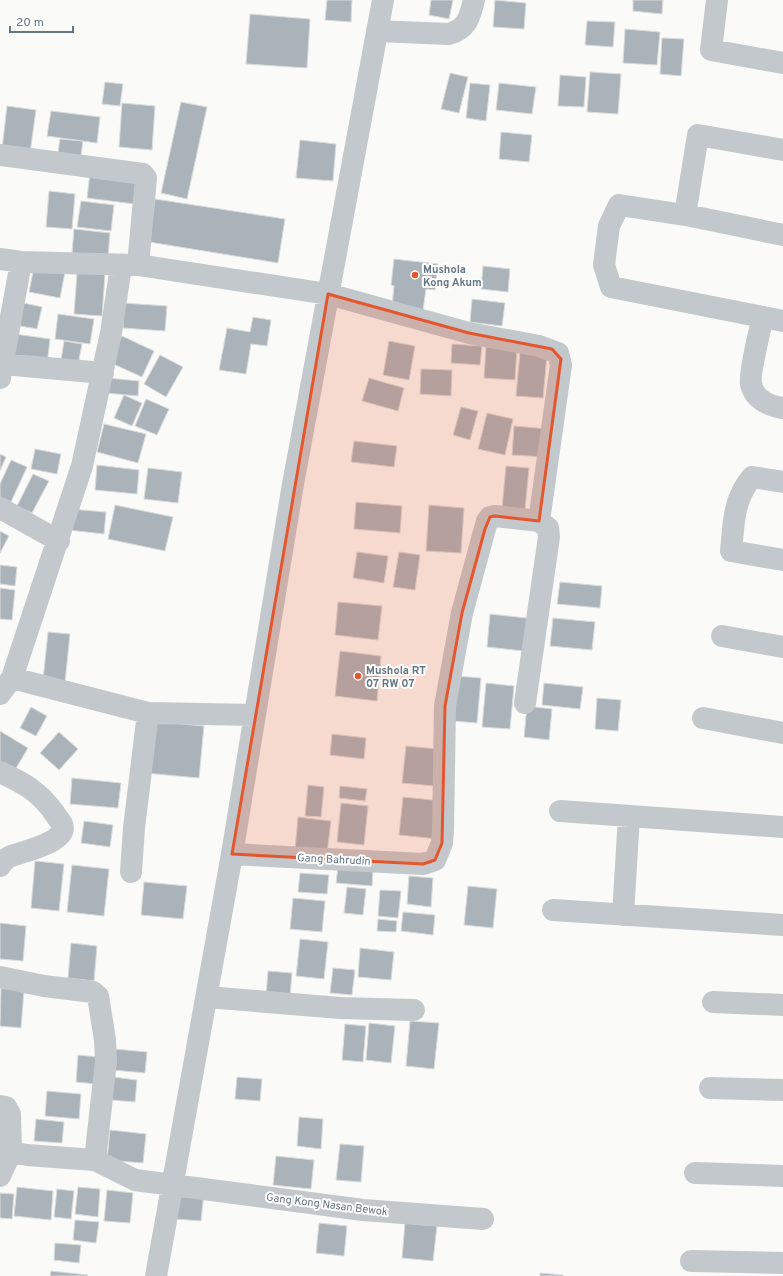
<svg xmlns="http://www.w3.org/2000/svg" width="783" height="1276" viewBox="0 0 783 1276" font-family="Overpass,sans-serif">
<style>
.building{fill:#aab3b9;stroke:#dcdcda}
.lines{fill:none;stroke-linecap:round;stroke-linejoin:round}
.street{stroke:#c3c8cc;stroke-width:22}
.marked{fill:#e4572e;fill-opacity:0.2;stroke:#e4572e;stroke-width:3;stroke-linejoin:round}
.poi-dot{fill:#e4572e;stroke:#fff;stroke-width:1.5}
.labels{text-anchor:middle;stroke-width:4;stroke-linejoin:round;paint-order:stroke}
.poi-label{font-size:11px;font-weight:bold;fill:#657683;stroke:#fff;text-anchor:start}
.street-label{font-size:11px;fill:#657683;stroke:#fff}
</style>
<rect width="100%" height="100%" fill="#fafaf8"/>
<path class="building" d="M327,0H352L351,22L325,20Z
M431,0H453L449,19L429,15Z
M495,0L526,3L524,29L493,27Z
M633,0H663L662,14L633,11Z
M250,14L310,19L307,68L246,64Z
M587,21L615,22L613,47L585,45Z
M625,29L660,32L657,65L623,63Z
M662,38L684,39L681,76L660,74Z
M590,72L621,74L618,114L587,112Z
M450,73L468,77L459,113L441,109Z
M560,75L586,77L584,107L558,106Z
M105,82L123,84L120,106L102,104Z
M470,83L490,85L486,121L466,118Z
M499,83L536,87L532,114L496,110Z
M181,102L207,107L187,199L161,193Z
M122,103L155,106L152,150L119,147Z
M7,106L36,110L30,153L2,149Z
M51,111L100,117L97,143L47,136Z
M501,132L532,135L529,162L499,159Z
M60,139L83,141L80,162L57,159Z
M300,140L336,144L333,181L296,178Z
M90,173L137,179L134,204L87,198Z
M49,191L75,194L72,229L46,227Z
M155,199L285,219L278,263L149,242Z
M81,201L114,205L111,231L77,227Z
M74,229L110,233L108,257L72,253Z
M394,259L438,264L435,290L426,289L423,310L392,306L394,286L391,285Z
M483,266L510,269L508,292L481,289Z
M34,267L65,272L60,298L29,292Z
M77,273L105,274L102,316L74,314Z
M472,299L505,303L502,326L470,322Z
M19,302L42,307L37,329L15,325Z
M124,303L167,306L165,331L123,328Z
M58,314L94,319L90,344L55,339Z
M253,317L271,320L267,346L251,344L246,374L219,370L227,328L250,332Z
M15,334L50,339L47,365L11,361Z
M122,336L154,351L142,377L109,362Z
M64,341L82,344L77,370L60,367Z
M389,341L415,346L409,380L383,375Z
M452,344L482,346L480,365L451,363Z
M486,347L517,350L515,380L484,378Z
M520,352L547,355L543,398L516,396Z
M160,355L183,367L166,397L144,384Z
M421,369L452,370L451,396L420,394Z
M108,378L139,381L138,396L106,393Z
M369,378L404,388L398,411L362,401Z
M124,395L142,403L132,426L114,418Z
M146,399L169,409L157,435L135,426Z
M461,407L478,411L470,440L453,435Z
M487,413L513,419L505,455L478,449Z
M104,424L146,434L138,463L97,452Z
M514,426L549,429L547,457L512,455Z
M354,441L397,446L394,467L351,462Z
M35,449L61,454L57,474L31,469Z
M0,454L6,457L0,471Z
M11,460L27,467L11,502L0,497V484Z
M97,465L139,470L137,494L95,490Z
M506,466L529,468L525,510L502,508Z
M148,468L182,472L178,503L144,499Z
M33,474L49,481L32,513L17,506Z
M356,502L402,506L400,533L354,529Z
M115,505L173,517L165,551L108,539Z
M429,505L464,508L461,553L426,551Z
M70,509L106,512L104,534L68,530Z
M0,531L9,536L0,553Z
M357,552L388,556L384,583L353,578Z
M399,552L420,555L415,590L393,587Z
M0,565L17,567L15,586L0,584Z
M560,582L602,586L600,608L557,604Z
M0,588L15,590L12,620L0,619Z
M338,602L382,606L378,640L335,635Z
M490,614L527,618L524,651L487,647Z
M553,618L595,622L592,650L550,646Z
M48,632L70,634L65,682L43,680Z
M340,651L381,656L377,701L335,696Z
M457,676L481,678L477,723L453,721Z
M486,683L514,686L510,729L482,727Z
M544,683L583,687L580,709L542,705Z
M597,698L621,700L618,731L595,729Z
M527,706L552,709L549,740L524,737Z
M31,707L47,716L36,736L20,728Z
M150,721L204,726L199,778L145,773Z
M0,731L28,748L15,770L0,762Z
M59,732L78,749L59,770L40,753Z
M332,734L366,738L364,759L330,755Z
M406,746L437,749L434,786L402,783Z
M72,778L121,783L118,808L70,804Z
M308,785L324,787L321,817L305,816Z
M340,786L367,789L365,801L339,798Z
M403,797L442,801L438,839L399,835Z
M341,803L368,806L364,845L337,842Z
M298,817L331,821L327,853L295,850Z
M84,821L113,825L110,847L81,843Z
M35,861L64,864L59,911L31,908Z
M72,865L109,869L104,916L67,912Z
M338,867L373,870L372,886L336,883Z
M300,873L329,875L327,894L298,892Z
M409,876L433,878L431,907L407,904Z
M144,882L187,886L183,919L141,915Z
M468,886L497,889L493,928L464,925Z
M347,887L366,889L363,915L344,913Z
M380,890L401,891L398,918L378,916Z
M293,898L325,901L322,932L290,929Z
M403,912L435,915L433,935L401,931Z
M378,919L397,921L396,932L377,931Z
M0,923L26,926L23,961L0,959Z
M300,939L328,942L324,979L296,976Z
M71,943L97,946L94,981L68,978Z
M360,948L394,952L391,980L358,977Z
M333,968L355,970L352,995L330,993Z
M268,971L292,973L290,997L266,995Z
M1,988L24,991L21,1028L0,1026Z
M410,1021L439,1023L434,1069L406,1066Z
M369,1023L395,1026L391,1063L366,1060Z
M345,1024L366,1026L363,1062L342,1060Z
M115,1049L147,1052L145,1073L113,1070Z
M78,1055L98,1057L96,1084L76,1082Z
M113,1077L137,1080L135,1102L111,1100Z
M237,1077L262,1079L260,1101L235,1099Z
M47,1091L81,1094L79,1119L45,1116Z
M299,1117L323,1119L321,1149L297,1146Z
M36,1119L64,1122L62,1143L34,1141Z
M110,1130L146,1134L143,1163L107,1160Z
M340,1144L364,1146L361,1182L336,1180Z
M276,1156L314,1160L311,1189L273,1185Z
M17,1187L53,1191L51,1220L14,1216Z
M78,1187L100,1189L98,1217L75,1214Z
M57,1189L74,1191L71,1219L54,1217Z
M107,1190L133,1193L130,1223L104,1221Z
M179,1190L204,1193L201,1221L176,1219Z
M0,1193L14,1194L12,1219L0,1218Z
M75,1220L99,1222L96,1243L73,1240Z
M319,1223L347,1226L344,1256L316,1253Z
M405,1223L437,1226L433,1261L402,1258Z
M55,1243L81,1245L79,1263L54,1260Z
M51,1271L88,1275L87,1276H50Z
M540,1273L563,1275V1276H540Z"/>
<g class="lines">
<path class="street" d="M717,0L711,50L783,63
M377,31L449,34C467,29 470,17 474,0
M0,155L143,174L146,178L138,265
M685,215L698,135L783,150
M783,235L691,216L619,205L609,226L604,265L611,287L783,321
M0,259L21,262L138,265L328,294L469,333L539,346L558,353L561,365L539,521L548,528L549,537L525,703
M763,317C760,329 749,375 751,384C754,399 769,406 783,408
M3,364L103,373
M0,378L21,262
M783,482L752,477C733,500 734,522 731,551L783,560
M0,508L59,541
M722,636L783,647
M12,678L148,713L255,715
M0,694L12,678L82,466L111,333L121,266
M703,718L783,733
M0,772C24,783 40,792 55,814C57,817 60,821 62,824C69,843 20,852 9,857C5,859 3,862 0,866
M560,811L783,827
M232,854L423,864L435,860L442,843L443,830L445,706L462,613L487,521L490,517L495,516L539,521
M131,872L134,828L148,713
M553,910L783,925
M623,915L629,816
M0,977L44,986L93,992L98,996L105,1040L106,1061L95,1160
M207,997L340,1008L414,1010
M713,1002L783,1005
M710,1088L783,1090
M0,1106L6,1107L10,1114L11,1152L27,1155L95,1160L135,1180L363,1210L483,1219
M695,1173L783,1176
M0,1176L11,1152
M691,1261L783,1263
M156,1276L232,854L293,484L383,0"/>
</g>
<path class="marked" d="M328,294L469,333L552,349L561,359L539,521L495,516L490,517L485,529L462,613L445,706L442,843L435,860L423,864L232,854Z"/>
<g class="poi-dot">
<circle cx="415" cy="275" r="4"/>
<circle cx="358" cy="676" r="4"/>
</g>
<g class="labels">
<g class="poi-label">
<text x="423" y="273">Mushola<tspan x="423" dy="13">Kong Akum</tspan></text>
<text x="366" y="674">Mushola RT<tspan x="366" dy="13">07 RW 07</tspan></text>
</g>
<g class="street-label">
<text transform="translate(334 859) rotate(3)" y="4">Gang Bahrudin</text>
<text transform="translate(327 1204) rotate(7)" y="4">Gang Kong Nasan Bewok</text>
</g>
</g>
<path d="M10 26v6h63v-6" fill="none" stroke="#657683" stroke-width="2"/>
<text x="16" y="26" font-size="12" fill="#657683" stroke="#ffffff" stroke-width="3" paint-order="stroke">20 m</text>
</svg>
